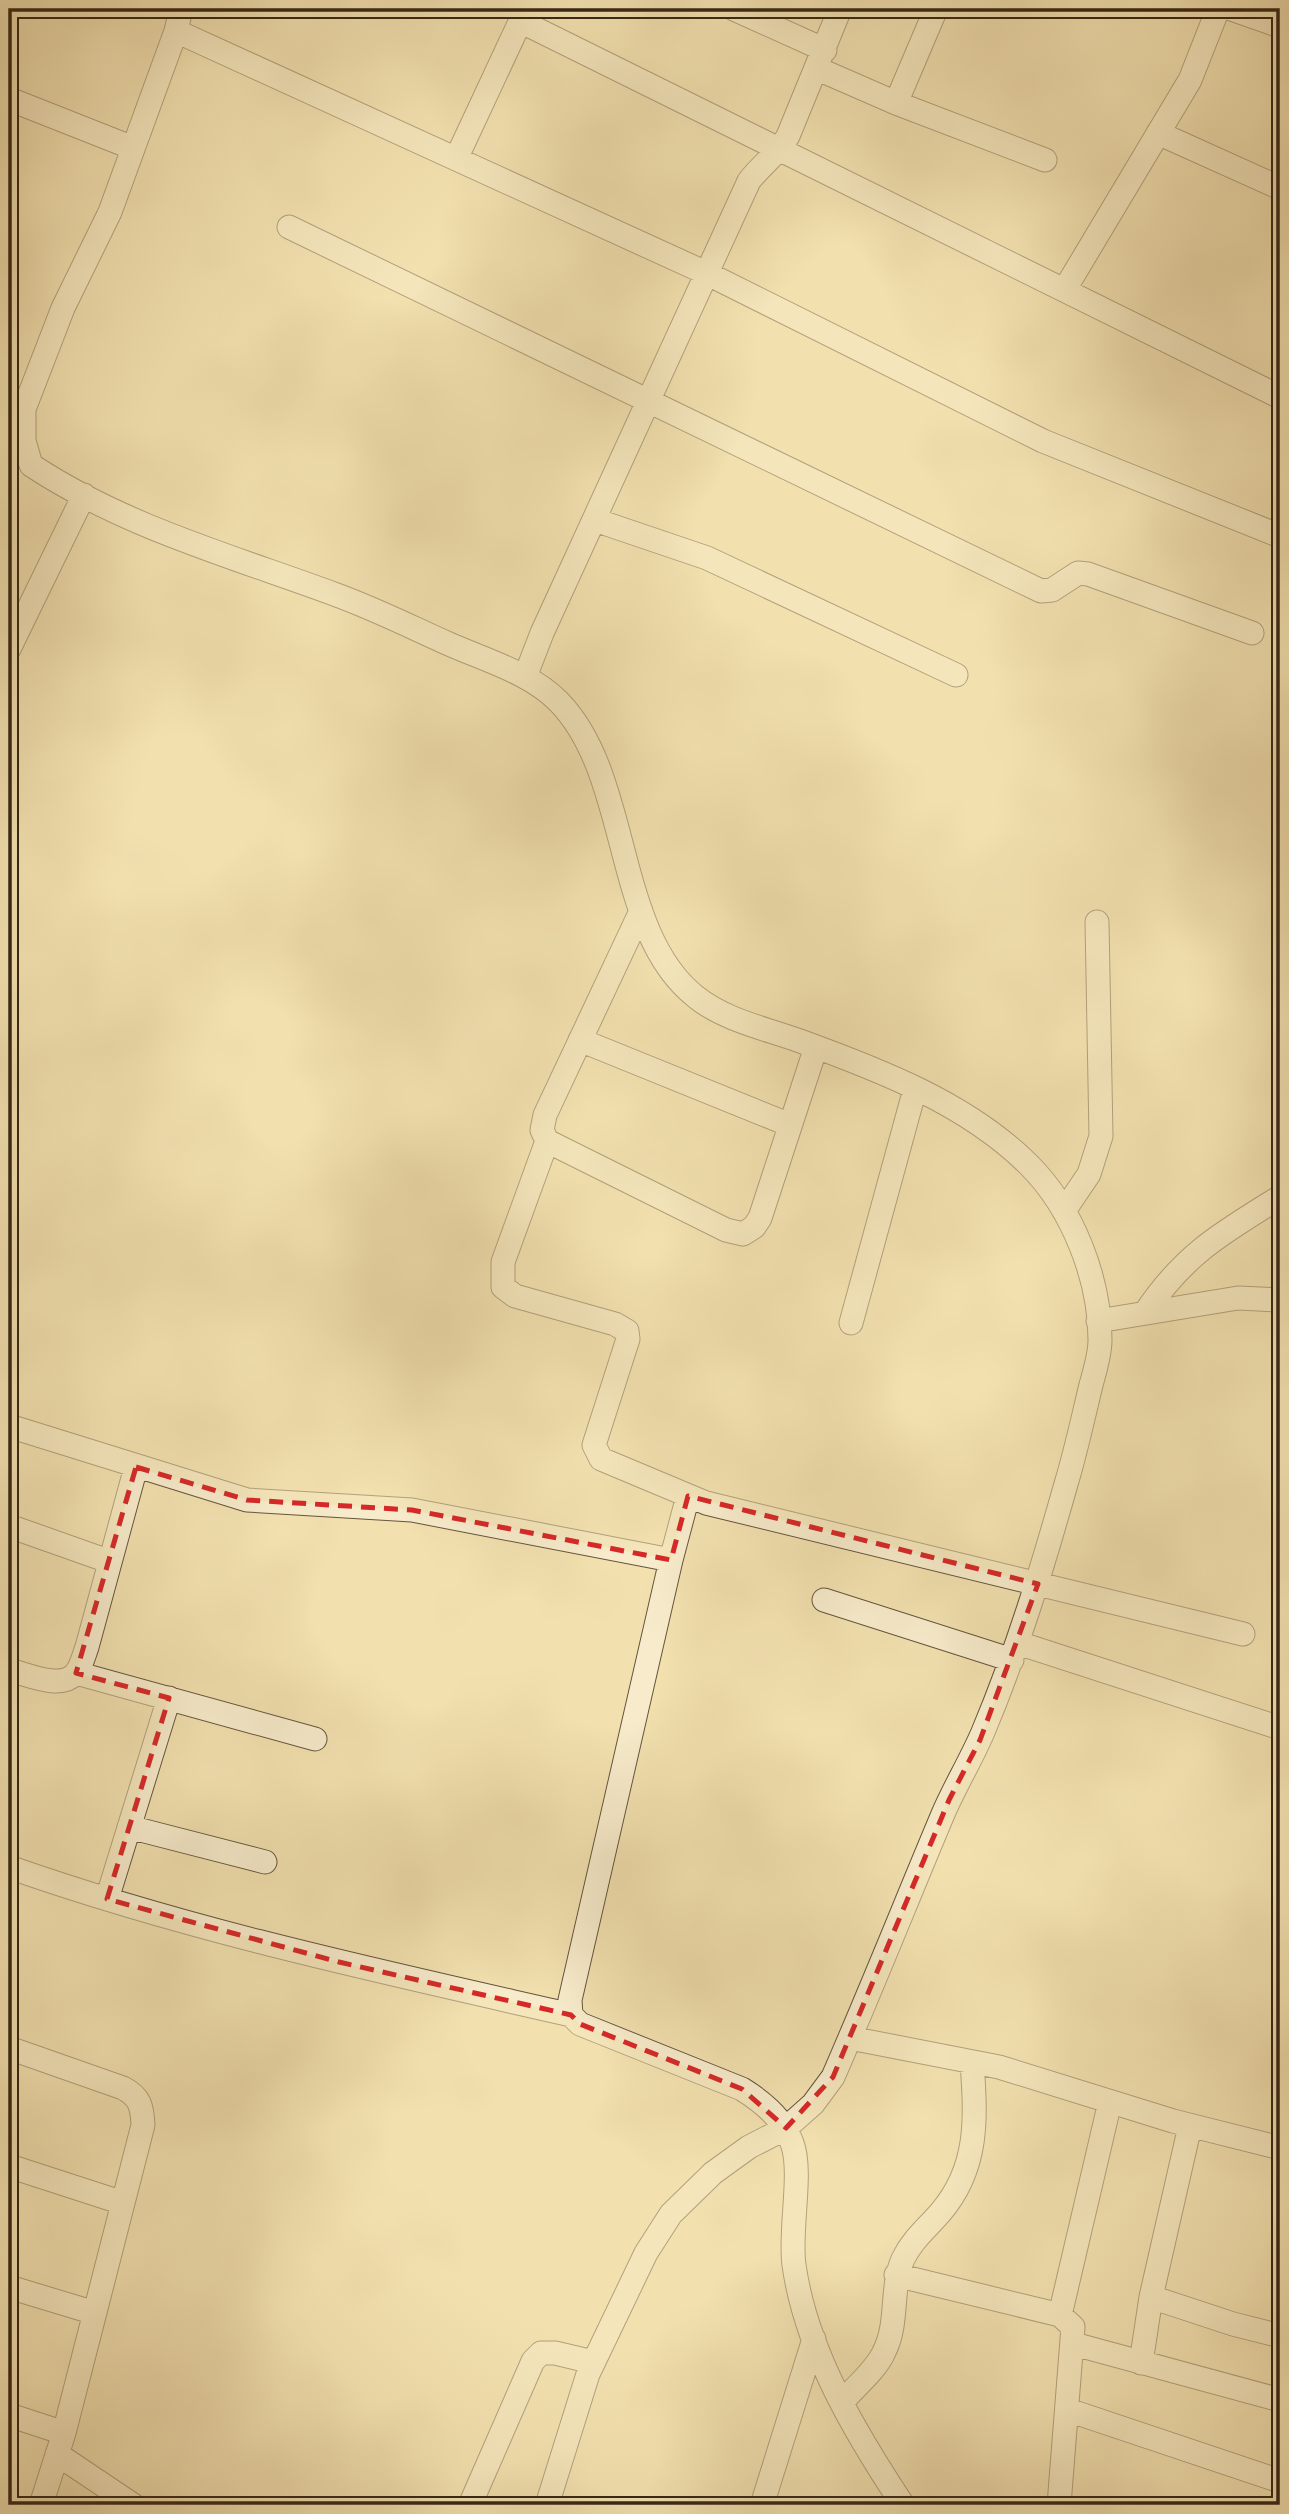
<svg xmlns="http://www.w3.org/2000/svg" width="1289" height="2514" viewBox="0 0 1289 2514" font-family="'Libre Caslon Text',serif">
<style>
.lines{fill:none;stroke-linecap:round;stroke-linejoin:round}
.minor-casing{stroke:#65553c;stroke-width:25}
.minor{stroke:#f7ebcb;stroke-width:23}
.marked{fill:none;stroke:#d62828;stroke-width:5;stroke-dasharray:14 9;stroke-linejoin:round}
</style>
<rect width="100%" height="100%" fill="#f2e0af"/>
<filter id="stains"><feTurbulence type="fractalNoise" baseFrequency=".00286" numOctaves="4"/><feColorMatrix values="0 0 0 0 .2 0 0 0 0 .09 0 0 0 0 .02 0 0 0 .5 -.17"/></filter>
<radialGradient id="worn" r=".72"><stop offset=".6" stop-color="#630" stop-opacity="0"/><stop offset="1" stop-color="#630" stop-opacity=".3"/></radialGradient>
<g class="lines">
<g class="minor-casing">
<path id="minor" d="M181,9L176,31L110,212L63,308L24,409V441L31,465C123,526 231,556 334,594C373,608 411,627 449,644C485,660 531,673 559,702C632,777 613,932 696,997C724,1020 767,1029 800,1041C880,1070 968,1104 1029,1165C1073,1209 1100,1279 1100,1340C1100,1355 1095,1370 1091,1385C1083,1418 1076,1451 1066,1484C1042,1569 1017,1651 983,1732C971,1760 955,1786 943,1814C906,1902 871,1990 833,2077L813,2104L786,2128L749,2147L713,2173L671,2214L646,2253L588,2374L547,2505
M734,9L825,50
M1231,9L1280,26
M520,21L1278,396
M176,31L706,273L1043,441L1280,536
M818,69L896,103L1045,160
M9,99L133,148
M896,103L936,9
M1158,133L1280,188
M456,159L526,9
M289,227L1041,591L1052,590L1078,573L1088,574L1252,633
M1065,289L1190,80L1218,9
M595,520L707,558L956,675
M9,649L84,495
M525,677L542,633L749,181C762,164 778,154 788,136L840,9
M641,911L545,1115L542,1130L547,1141L726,1230L743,1234L754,1227L760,1218L816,1047
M580,1040L790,1125
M547,1141L503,1262V1287L515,1296L615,1324L627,1331L628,1339L594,1445L601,1459L706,1503L1243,1634
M1064,1211L1089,1174L1101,1136L1097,922
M1145,1313C1184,1254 1222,1233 1280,1197
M1098,1321L1238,1298L1280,1300
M851,1323L915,1089
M9,1426L247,1500L412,1510L671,1560
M688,1496L671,1560L570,2000L571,2015L580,2024L742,2089C763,2102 784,2120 792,2143C803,2172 789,2230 794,2265C806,2351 856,2434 903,2505
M9,1526L108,1561
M824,1600L1012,1660
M1018,1643L1280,1728
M9,1670C27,1674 60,1690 75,1674C81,1668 84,1655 87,1647L136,1467
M76,1673L315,1739
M129,1827L265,1862
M9,1867C191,1931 383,1972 571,2015
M107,1899L169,1698
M850,2038L999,2067L1173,2121L1280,2148
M9,2048L123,2088C140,2097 142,2106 143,2125L64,2433L41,2505
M9,2166L123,2203
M896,2275L1060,2315L1073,2327L1059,2505
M9,2287L95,2313
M1151,2297L1233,2324L1280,2336
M1060,2315L1110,2102
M1074,2344L1280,2400
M1141,2363L1151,2297L1190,2126
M843,2401C856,2386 876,2370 884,2352C899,2323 890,2288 903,2259C912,2240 927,2228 940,2213C979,2168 976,2118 972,2062
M1068,2410L1280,2481
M9,2415L64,2433
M57,2454L133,2505
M470,2505L533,2361L541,2353H555L593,2362
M762,2505L814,2339"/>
</g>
<use href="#minor" class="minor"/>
</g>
<path d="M0 0H1289V2514H0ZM136,1467L247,1500L412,1510L671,1560L688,1496L1038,1584L980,1740L949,1800L833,2077L786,2128L742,2089L580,2024L571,2015L339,1962L107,1899L169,1698L76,1673Z" fill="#f2e0af" fill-opacity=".55" fill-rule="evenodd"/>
<path class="marked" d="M136,1467L247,1500L412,1510L671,1560L688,1496L1038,1584L980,1740L949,1800L833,2077L786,2128L742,2089L580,2024L571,2015L339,1962L107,1899L169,1698L76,1673Z"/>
<rect width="1289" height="2514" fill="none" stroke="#f2e0af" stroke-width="35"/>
<rect x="10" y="10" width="1268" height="2493" fill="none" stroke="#362716" stroke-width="3.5"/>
<rect x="18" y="18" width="1254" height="2479" fill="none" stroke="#362716" stroke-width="2"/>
<rect width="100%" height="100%" filter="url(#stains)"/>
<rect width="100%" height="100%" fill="url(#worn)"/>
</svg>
